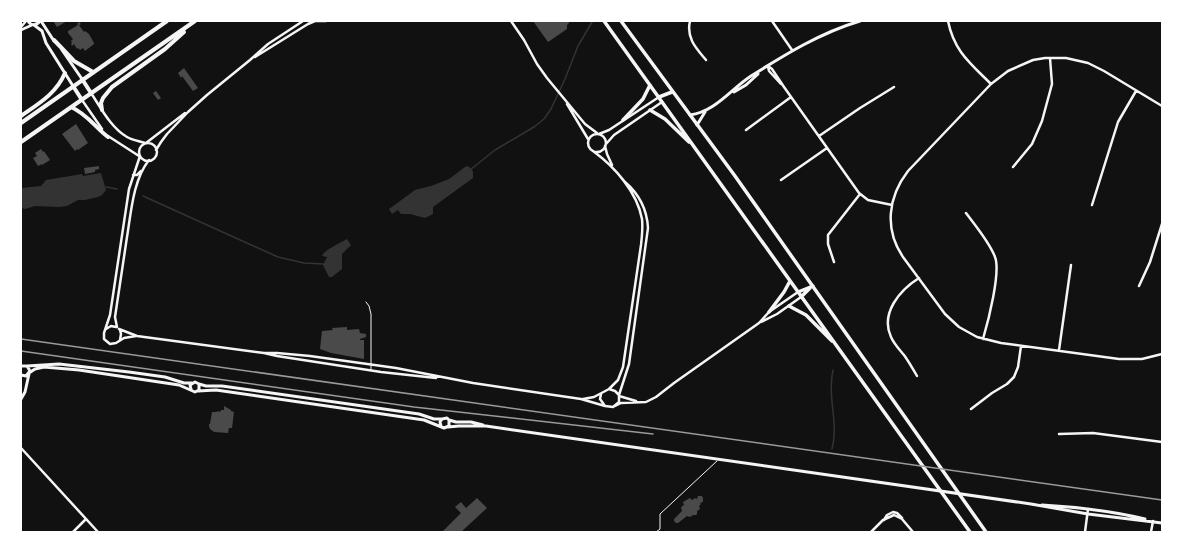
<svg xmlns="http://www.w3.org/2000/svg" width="1183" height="553" viewBox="0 0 1183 553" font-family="Overpass,sans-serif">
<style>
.water{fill:#333}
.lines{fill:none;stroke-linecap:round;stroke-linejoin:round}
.stream{stroke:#333;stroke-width:1.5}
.building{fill:#4a4a4a}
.service{stroke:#f5f5f5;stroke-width:1}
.minor{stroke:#f5f5f5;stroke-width:2.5}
.tertiary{stroke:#f5f5f5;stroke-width:3}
.primary{stroke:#f5f5f5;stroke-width:3.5}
.trunk{stroke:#f5f5f5;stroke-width:4}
.rail{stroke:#9a9a9a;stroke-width:1.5}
</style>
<rect width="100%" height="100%" fill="#111"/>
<path class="water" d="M468,166L473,171V178L433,207V214L425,218L410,214H401L398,210L392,214L389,209L415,190L431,186L449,179L465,167Z
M101,173L106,190L102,195L98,197L85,200H78L67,206L59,207L35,206L25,209L21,208V188L41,186L46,180L82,174L83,176Z
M347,239L351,245L342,254V269L332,277H329L323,265L327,257L322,256C324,250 340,243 347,239Z"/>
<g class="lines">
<path class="stream" d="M470,170L495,150L534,127L544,119L551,109L565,79L578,46L592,22
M106,187L117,189
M143,196L278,257L304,263L323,264
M832,449C839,422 827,399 833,370"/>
</g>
<path class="building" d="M53,21H67L57,27Z
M533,21H569V23L567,25V29L548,42Z
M79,22L81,24L79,25L84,32L85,31L89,34L94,43V44L85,51L83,48L80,50L78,48L77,49L74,44L72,46L71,44L72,43L71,41L73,39L68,33V31L78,25L77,24Z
M184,68L198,88L193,91L182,76L181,78L178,73Z
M156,91L161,98L158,100L153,93Z
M76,124L88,143L78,150L77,149L75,151L62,134Z
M41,149L43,152L44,151L50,160L42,165V164L38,166L33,158L37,156L35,153Z
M99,166V169L95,170V172L85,174L84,168Z
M347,327V330L359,329L360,333L366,334V337L360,339V340H364V359L331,353L320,349L322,331L333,330L332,328Z
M224,406L231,410V411L234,412L232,428H229L228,433L214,432L210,429L209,426V424H210L212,412H217V411L220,412L221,410H224Z
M698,496H702L703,498V502L700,503L701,504L699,506L700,509L697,511V514L696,515H693L690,517L687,516L678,523H676L674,521V519L682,511L681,507L684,505L683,502L690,498L692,500L695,498L697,499Z
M477,498L487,508L461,532H442L461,513L455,507L461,502L466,508Z"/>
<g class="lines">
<path class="service" d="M366,302L369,306L371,314V370
M656,532L660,529V514L717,461"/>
<path class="minor" d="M511,21L524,40L537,64L547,78L585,124L597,133
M690,21C686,38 696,48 706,60
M772,21L792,50
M948,21C954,51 970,63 991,84
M21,27L26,21
M21,30L32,25
M255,57L308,24L315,21H326
M768,66L772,69L784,87L859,193L868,200L892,205
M768,67L769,71L781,84
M91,93C101,108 111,128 127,137C132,140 139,141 145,143
M82,100L102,129
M567,104L588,139
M1162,106L1104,71L1088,63L1066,58H1045L1033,60L1008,71L991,84L908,171C888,197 884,229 903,257L945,314L959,327L977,337L1001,343L1119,359H1142L1162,354
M746,130L791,97
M588 143a9 9 0 1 1 18 0a9 9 0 1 1-18 0Z
M599,134L609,130L659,97
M108,136L139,156
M819,136L860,108L894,87
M146,143L185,113
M139 152a9 9 0 1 1 18 0a9 9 0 1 1-18 0Z
M606,144L614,135L662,102
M605,146L607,154L612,165
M156,150L161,142L167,134L188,112L207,95L250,60L268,44L303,21
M593,151C615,167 637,192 642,219C643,228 642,236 641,245L623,367L618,380L609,389
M1013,167L1032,144L1042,121L1052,84L1050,58
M133,175H137L141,171
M781,180L827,148
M1092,205L1118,122L1136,91
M966,213C975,225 990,243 995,257C1001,272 988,322 983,339
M834,262L828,244V235L860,194
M1139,286L1150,262L1162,224
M761,322L777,314L801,297
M117,327L115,317C119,290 123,264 127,237C131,213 133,180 149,160
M106,329L111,326L116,327
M119,329L137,336L264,353L277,356L381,372L436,378
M136,336L124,338L116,343L110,344L104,339V333L110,315L129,189L140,156
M120,340L121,334L120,330
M1059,350L1071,265
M264,353H277L310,356L396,368L473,383L581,399L605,406
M917,376C913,369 909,362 904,355C899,349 894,344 891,337C880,313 900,290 919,278
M619,395L629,364L648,228C647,209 639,194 625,182
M619,396L636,401
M583,399L594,397L609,389L615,391L619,395V402L613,407L605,406L600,399L601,394
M615,406L621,403L646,402L656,397L674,383L759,323L769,312L798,292
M971,409L992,393L1007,384L1014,377L1018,367L1021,346
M1059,434L1093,433L1162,442
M21,448L98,532
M884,520L887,515L893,512L897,513L902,518
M73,532L86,519
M871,532L883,520L894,515L902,519L913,532
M1085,532L1088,509
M1151,532L1153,521"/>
<path class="tertiary" d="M28,21C31,26 36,26 40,21
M41,21L54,41
M34,25L42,31L46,43L73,86
M62,50L82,79
M734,92L746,85L758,74
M690,115C715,112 731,89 751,76C786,54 820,33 860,21
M697,125L705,112
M21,366H27L30,371L26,376L21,375
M27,366L59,364L129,372L165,377L184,383H192
M29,373L35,369L44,367L79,370L179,385L195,392L199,390V384L195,382L190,385L191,389
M199,384L206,386H222L419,414L434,419H442
M198,391L216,390L424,420L444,428L449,426V420L447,418L442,419L440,422L441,426
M21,399L25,392L29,374
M449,420L456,422H471L483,425
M448,427L459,426H486L1031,504L1088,514L1162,523
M1042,505C1077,507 1112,511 1145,519"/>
<path class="primary" d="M604,21L970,532
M621,21L735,176L986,532
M659,97L672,92
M650,110L665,119L689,142
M623,120L643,99L650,85
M798,292L813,286
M801,297L810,288
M789,306L806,315L832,341
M769,312L784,292L790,281"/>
<path class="trunk" d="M54,40L74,61L93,72
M82,79L91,93
M73,86L82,100
M71,107C87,114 95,127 108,137
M102,110L101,103L103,98L112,87L165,49L184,32
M21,116C38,104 56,94 65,73
M21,123L167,21
M21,142L195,21"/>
<path class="rail" d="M21,339L1162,500
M21,351L414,407L653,434"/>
</g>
<rect width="1183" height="553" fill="none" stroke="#ffffff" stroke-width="44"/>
</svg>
